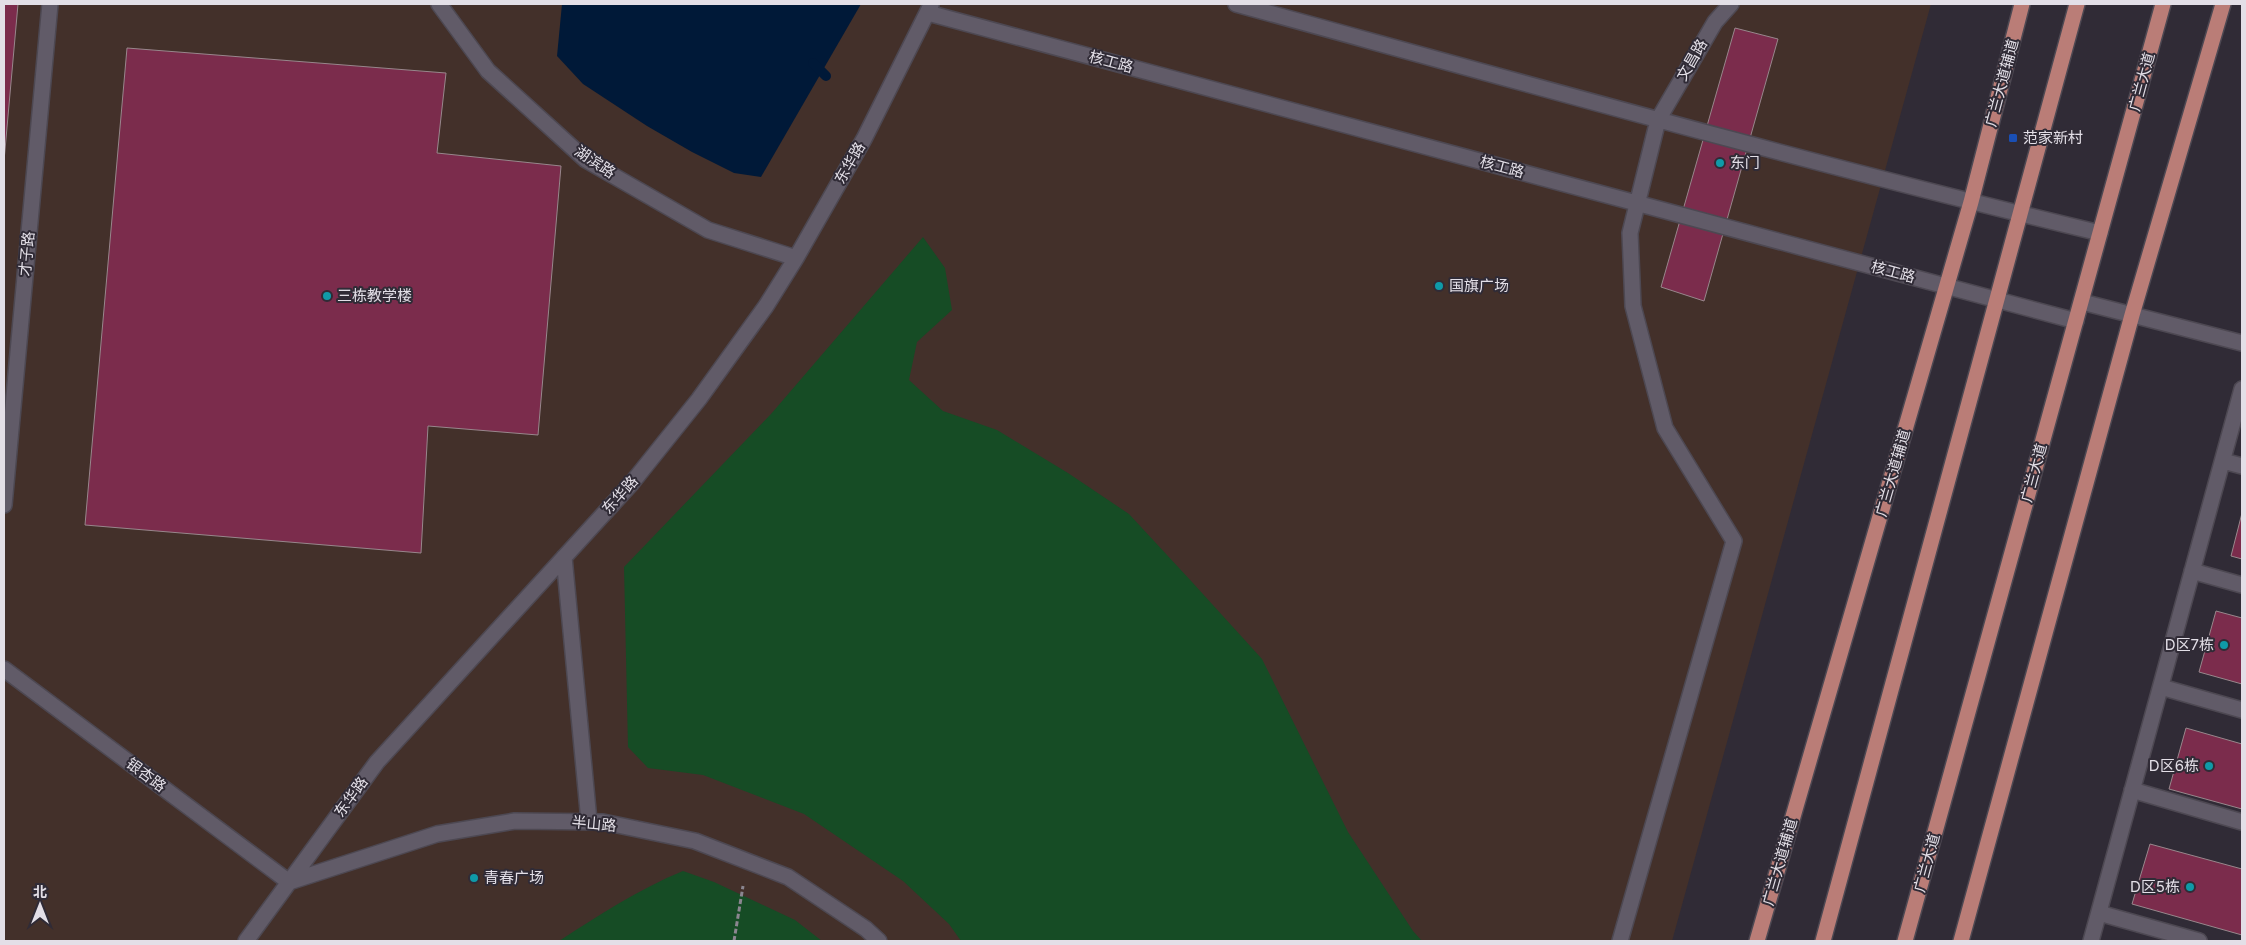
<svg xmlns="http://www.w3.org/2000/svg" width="2246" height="945" viewBox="0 0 2246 945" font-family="Inter,'Noto Sans SC',sans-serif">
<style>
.education{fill:#43302a}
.green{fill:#164c25}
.water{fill:#001938}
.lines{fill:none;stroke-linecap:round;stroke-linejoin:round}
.stream{stroke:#001938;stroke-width:10}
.building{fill:#7b2c4c;stroke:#98878c}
.minor-casing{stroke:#4d4852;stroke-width:18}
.major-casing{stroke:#4d4852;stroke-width:18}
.path{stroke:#8b8690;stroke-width:3;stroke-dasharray:5 2.5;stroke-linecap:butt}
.minor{stroke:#615b68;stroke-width:15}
.major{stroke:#ba7d77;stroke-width:15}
.transit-dot{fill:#1a4fb4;stroke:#302b36;stroke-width:2}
.culture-dot{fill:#0f9aa8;stroke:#302b36;stroke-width:2}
.labels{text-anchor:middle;stroke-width:4;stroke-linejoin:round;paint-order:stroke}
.street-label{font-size:15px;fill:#e3dfe7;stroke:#302b36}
.poi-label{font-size:15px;fill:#e3dfe7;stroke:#302b36;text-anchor:start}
</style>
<rect width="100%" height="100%" fill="#302b36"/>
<path class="education" d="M4,4H1931L1672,941H4Z"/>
<path class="green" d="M923,237L945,268L952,310L917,342L909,380L943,411L997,430L1068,473L1129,514L1192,582L1262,659L1348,832L1413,931L1422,941H961L949,924L903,881L804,814L703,775L648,768L628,747L624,567L771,414Z
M683,871L714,882L795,920L822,941H559C599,915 639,889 683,871Z"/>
<path class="water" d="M562,4H861L761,177L734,173L692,152L647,126L583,84L557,56Z"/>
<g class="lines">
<path class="stream" d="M813,63L826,76"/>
</g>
<path class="building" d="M4,4H18L4,161Z
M1735,28L1778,39L1704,301L1661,287Z
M127,48L446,73L437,153L561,166L538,435L428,426L421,553L85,525Z
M2242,513V559L2231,556Z
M2216,611L2242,618V684L2199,672Z
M2186,728L2242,744V809L2169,789Z
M2150,844L2242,869V935L2132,904Z"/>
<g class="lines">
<g class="minor-casing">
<path id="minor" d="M439,4L488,71L586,160L708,230L796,258
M1236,4C1524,83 1811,164 2100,233
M928,13L2076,321
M2082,302L2242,343
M2223,461L2242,466
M4,505L50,4
M564,557L589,821
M2192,571L2242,585
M4,669L289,882L437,834L515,821L603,822L695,841L788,877L866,929L879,941
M2161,687L2242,710
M2132,790L2242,822
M2099,913L2199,941
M246,941L377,762L631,484L699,399L766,306L796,258L864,139L931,5
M1620,941L1734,541L1665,428L1633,306L1630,233L1658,120L1715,22L1731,4
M2091,941L2242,389"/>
</g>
<g class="major-casing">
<path id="major" d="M1757,941L1971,202L2022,4
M1823,941L2077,4
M1905,941L2163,4
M1961,941L2132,315L2223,4"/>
</g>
<path class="path" d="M734,941L743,886"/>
<use href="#minor" class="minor"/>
<use href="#major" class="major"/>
</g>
<rect class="transit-dot" x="2008" y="133" width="10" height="10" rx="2.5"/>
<g class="culture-dot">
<circle cx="1720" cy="163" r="5"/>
<circle cx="1439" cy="286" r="5"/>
<circle cx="327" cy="296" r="5"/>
<circle cx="2224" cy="645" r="5"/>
<circle cx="2209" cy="766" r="5"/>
<circle cx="474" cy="878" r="5"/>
<circle cx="2190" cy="887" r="5"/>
</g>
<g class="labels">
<g class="street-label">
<text transform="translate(1692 60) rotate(-60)" y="5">文昌路</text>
<text transform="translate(1111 62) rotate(15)" y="5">核工路</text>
<text transform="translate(2142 82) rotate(-75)" y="5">广兰大道</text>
<text transform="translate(2002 83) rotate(-75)" y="5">广兰大道辅道</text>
<text transform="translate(595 162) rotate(34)" y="5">湖滨路</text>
<text transform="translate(850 163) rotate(-60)" y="5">东华路</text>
<text transform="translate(1502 167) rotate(15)" y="5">核工路</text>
<text transform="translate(27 254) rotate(-85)" y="5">才子路</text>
<text transform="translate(1893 272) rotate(15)" y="5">核工路</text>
<text transform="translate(1893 473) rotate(-74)" y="5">广兰大道辅道</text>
<text transform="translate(2034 473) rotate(-75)" y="5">广兰大道</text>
<text transform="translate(620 495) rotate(-48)" y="5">东华路</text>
<text transform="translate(146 775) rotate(37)" y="5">银杏路</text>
<text transform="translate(351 797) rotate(-54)" y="5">东华路</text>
<text transform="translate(594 824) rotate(5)" y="5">半山路</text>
<text transform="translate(1780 862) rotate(-74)" y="5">广兰大道辅道</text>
<text transform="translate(1927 863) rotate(-75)" y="5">广兰大道</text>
</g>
<g class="poi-label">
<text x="2023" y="143">范家新村</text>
<text x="1730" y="168">东门</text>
<text x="1449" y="291">国旗广场</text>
<text x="337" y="301">三栋教学楼</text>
<text x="2214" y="650" text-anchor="end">D区7栋</text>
<text x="2199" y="771" text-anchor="end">D区6栋</text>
<text x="484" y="883">青春广场</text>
<text x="2180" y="892" text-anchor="end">D区5栋</text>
</g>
</g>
<rect width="2246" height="945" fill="none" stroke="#e3dfe7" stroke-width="10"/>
<g transform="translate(40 905)" stroke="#302b36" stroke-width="4" paint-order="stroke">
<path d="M0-4L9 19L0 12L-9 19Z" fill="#e3dfe7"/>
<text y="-8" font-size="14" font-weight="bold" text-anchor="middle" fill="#e3dfe7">北</text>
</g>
</svg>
